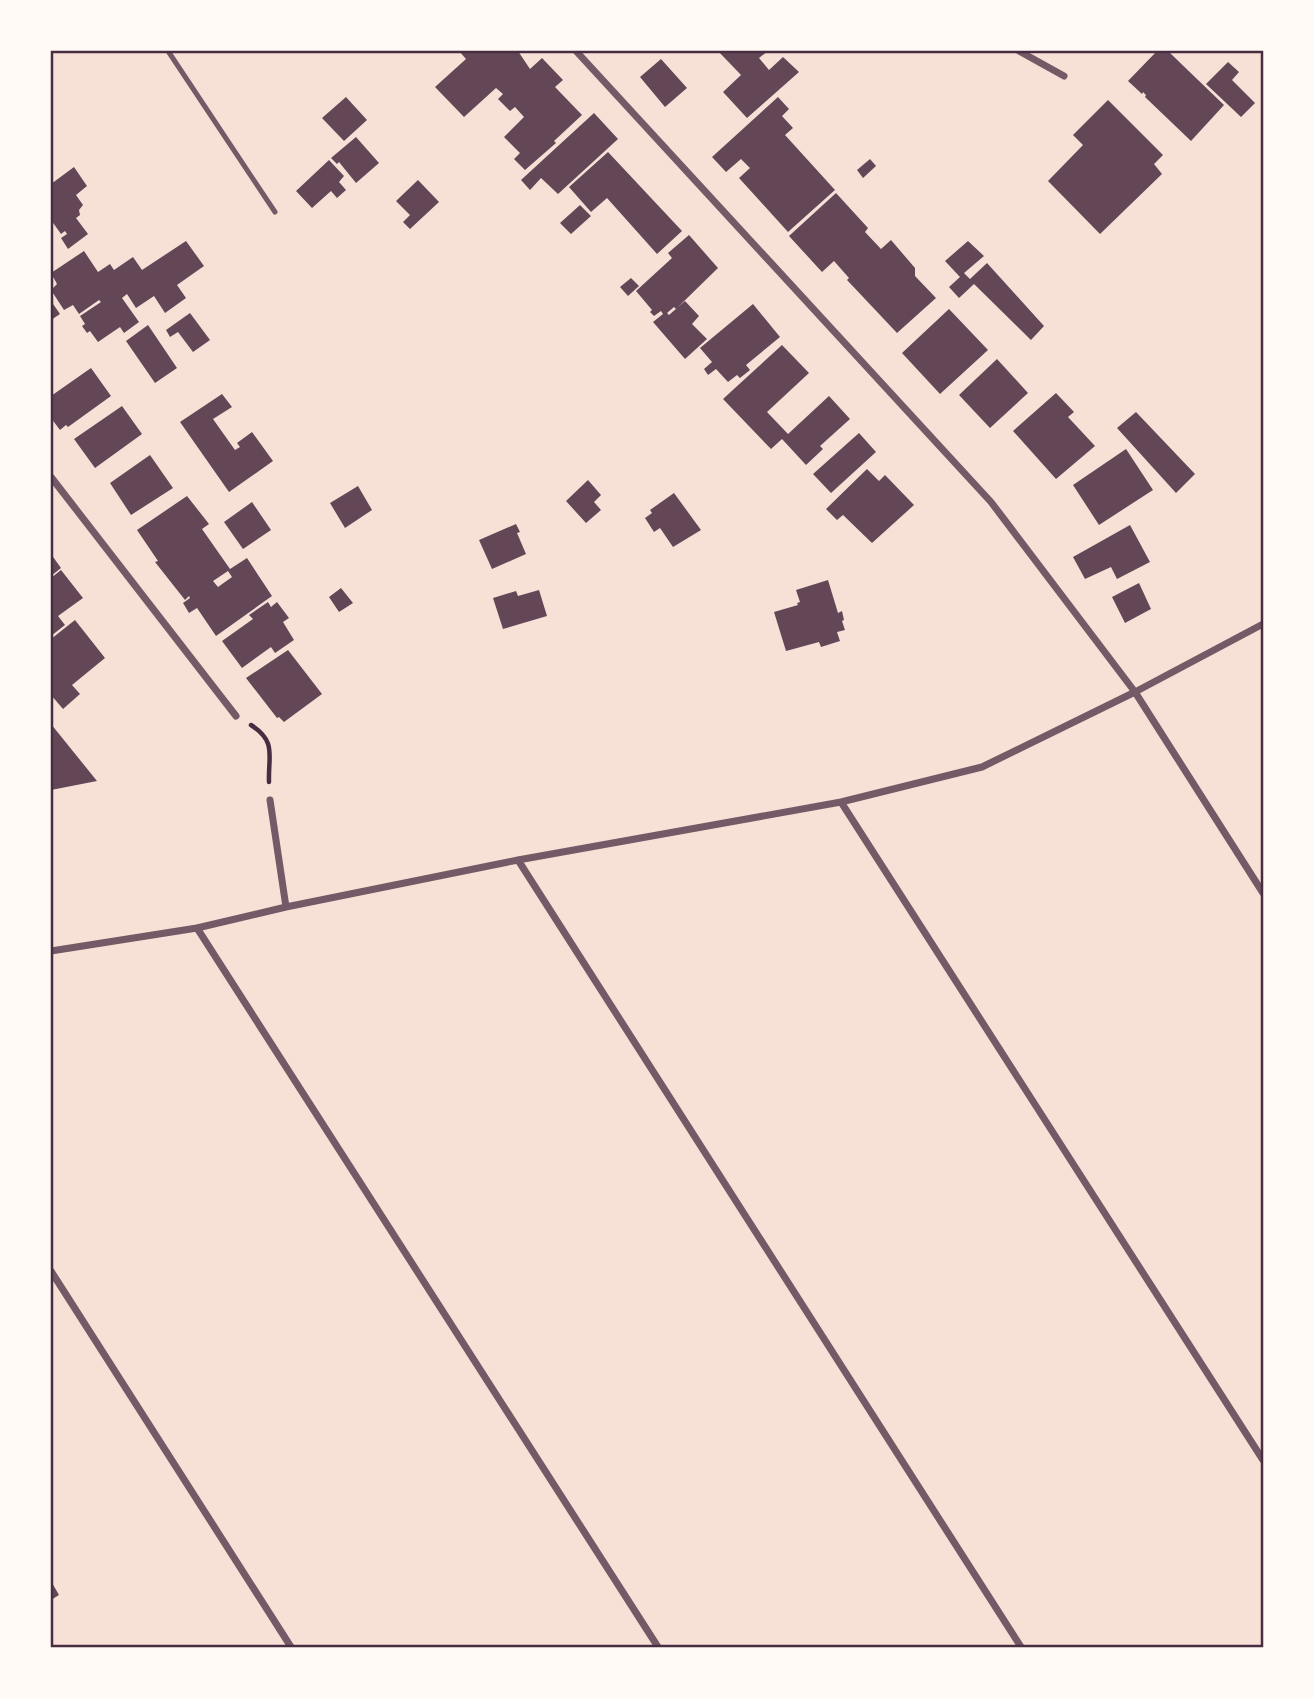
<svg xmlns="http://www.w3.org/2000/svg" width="1314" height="1698" viewBox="0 0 1314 1698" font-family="'IBM Plex Sans',sans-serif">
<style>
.building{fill:#644757;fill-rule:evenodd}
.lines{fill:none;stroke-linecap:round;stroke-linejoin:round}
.path{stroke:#4a2c40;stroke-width:4.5}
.service{stroke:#755966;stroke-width:5}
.minor{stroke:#755966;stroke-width:7}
.neatline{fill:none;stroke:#4a2c40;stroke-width:2.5}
</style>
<rect width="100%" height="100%" fill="#f7e1d7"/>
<path class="building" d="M459,51H518L530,69L542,58L563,80L555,87L582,115L554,141L556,143L525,170L514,159L520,153L504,137L524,117L515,107L510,111L498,99L503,94L496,88L464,117L435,87L466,59Z
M718,51H768L759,58L769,70L783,57L799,72L747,118L723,92L741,75Z
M1157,51H1171L1170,53L1224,105L1191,141L1145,97L1146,95L1143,92L1142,94L1128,81Z
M661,59L687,88L665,107L640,77Z
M1228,62L1239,72L1232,80L1255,103L1241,117L1206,84Z
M346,97L367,120L344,141L322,118Z
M778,97L789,109L782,116L793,128L785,135L835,190L788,232L739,178L750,168L741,159L726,172L712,157Z
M1108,100L1163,155L1154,164L1162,174L1100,234L1048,181L1083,145L1073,135Z
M594,113L618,139L558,194L541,178L530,190L521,180Z
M356,137L379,163L356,183L339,162L337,164L331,158Z
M608,152L682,231L657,254L607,198L591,212L569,187Z
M870,159L876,166L863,178L857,170Z
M329,160L344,176L339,182L346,190L337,198L331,191L312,208L296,191Z
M74,167L87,186L76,195L83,205L79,210L80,215L76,218L88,234L68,249L61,238L67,234L65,231L61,234L51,220V184Z
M418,180L439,202L410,229L403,222L410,215L396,201Z
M836,193L868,228L865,232L881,249L891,240L915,268V276L936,298L897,333L847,280L849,278L834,261L822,272L789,236Z
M580,205L591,216L571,234L560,223Z
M689,235L718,268L676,309L674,307L667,313L669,315L685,301L699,316L692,324L707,339L685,359L653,322L663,314L661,311L654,316L650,312L652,310L636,291L672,258L668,253Z
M186,241L204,266L177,285L186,298L165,313L154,296L136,308L127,294L122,298L139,322L124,333L120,327L98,342L90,331L87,333L82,326L85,324L80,316L101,302L99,300L79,314L73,305L64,310L51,290L57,284L51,273L84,251L98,272L110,264L114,270L133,257L142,270Z
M968,241L984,256L964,273L970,279L987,263L1044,326L1031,340L974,284L959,298L949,287L960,277L945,261Z
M631,278L639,286L628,296L620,287Z
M51,301L60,314L51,320Z
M753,304L780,337L746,365L750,370L740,378L737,375L728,382L716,369L708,375L704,369L712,362L700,348Z
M949,309L988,350L940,394L902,353Z
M190,313L210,340L193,352L178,332L170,337L166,330Z
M148,325L177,368L155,383L126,341Z
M782,345L809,373L767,412L788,434L829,396L850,419L820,446L823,449L806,465L782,439L771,449L723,399Z
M997,359L1028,393L990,428L959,395Z
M91,368L111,396L68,427L66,425L60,430L51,418V396Z
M1056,393L1074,412L1068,417L1095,446L1056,479L1013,431Z
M222,394L232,407L213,419L235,450L240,447L237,443L252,432L273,461L229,492L180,422Z
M122,406L142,434L95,468L74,439Z
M1136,412L1195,474L1176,493L1117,428Z
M859,433L876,452L831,493L813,474Z
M1126,449L1153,490L1099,525L1073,485Z
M150,455L173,488L131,515L110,483Z
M867,469L879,481L885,475L914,505L872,543L843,515L837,520L826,509Z
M588,480L601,495L594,502L601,510L586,523L566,501Z
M358,486L372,510L345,528L330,503Z
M674,493L701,530L673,547L660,528L654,532L645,518L652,513L650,510Z
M187,496L209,524L202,529L230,569L247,558L272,596L216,636L197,608L189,613L183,603L190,598L189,596L185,600L155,562L158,561L137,530ZM228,571L232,577L218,587L213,581Z
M252,502L271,530L243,549L224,522Z
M516,524L520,532L517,533L526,554L492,569L479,540Z
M1130,525L1150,562L1117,579L1111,567L1085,579L1073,557Z
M51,554L61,568L51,576Z
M61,570L83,598L58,616L65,625L51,636V578Z
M828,580L838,613L842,611L844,620L842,621L845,630L837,632L840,641L821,647L819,642L786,651L774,612L798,605L797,603L800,602L796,590Z
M1139,583L1151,609L1125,623L1112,597Z
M341,588L353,603L339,612L329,597Z
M539,590L547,616L503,629L493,598L516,591L518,596Z
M268,602L271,607L277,602L289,618L283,622L294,640L275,653L271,647L242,668L222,641L253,619L249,615Z
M75,620L105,658L72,685L80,694L63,709L51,695V639Z
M288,650L322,694L284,722L279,717L277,718L246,678Z
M51,724L97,781L51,790Z
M51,1581L59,1595L51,1600Z"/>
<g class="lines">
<path class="path" d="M251,725C277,742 268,755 269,782"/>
<path class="service" d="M168,51L275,212"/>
<path class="minor" d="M576,51L991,502L1135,692L1263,893
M1019,51L1064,76
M51,477L236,716
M270,800L286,907
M841,802L1263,1460
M518,860L1021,1647
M197,928L658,1647
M51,951L197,928L286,907L518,860L841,802L982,767L1135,692L1263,624
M51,1271L291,1647"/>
</g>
<rect width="1314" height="1698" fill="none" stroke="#fffaf5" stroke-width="105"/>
<rect x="52" y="52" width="1210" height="1594" class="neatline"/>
</svg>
